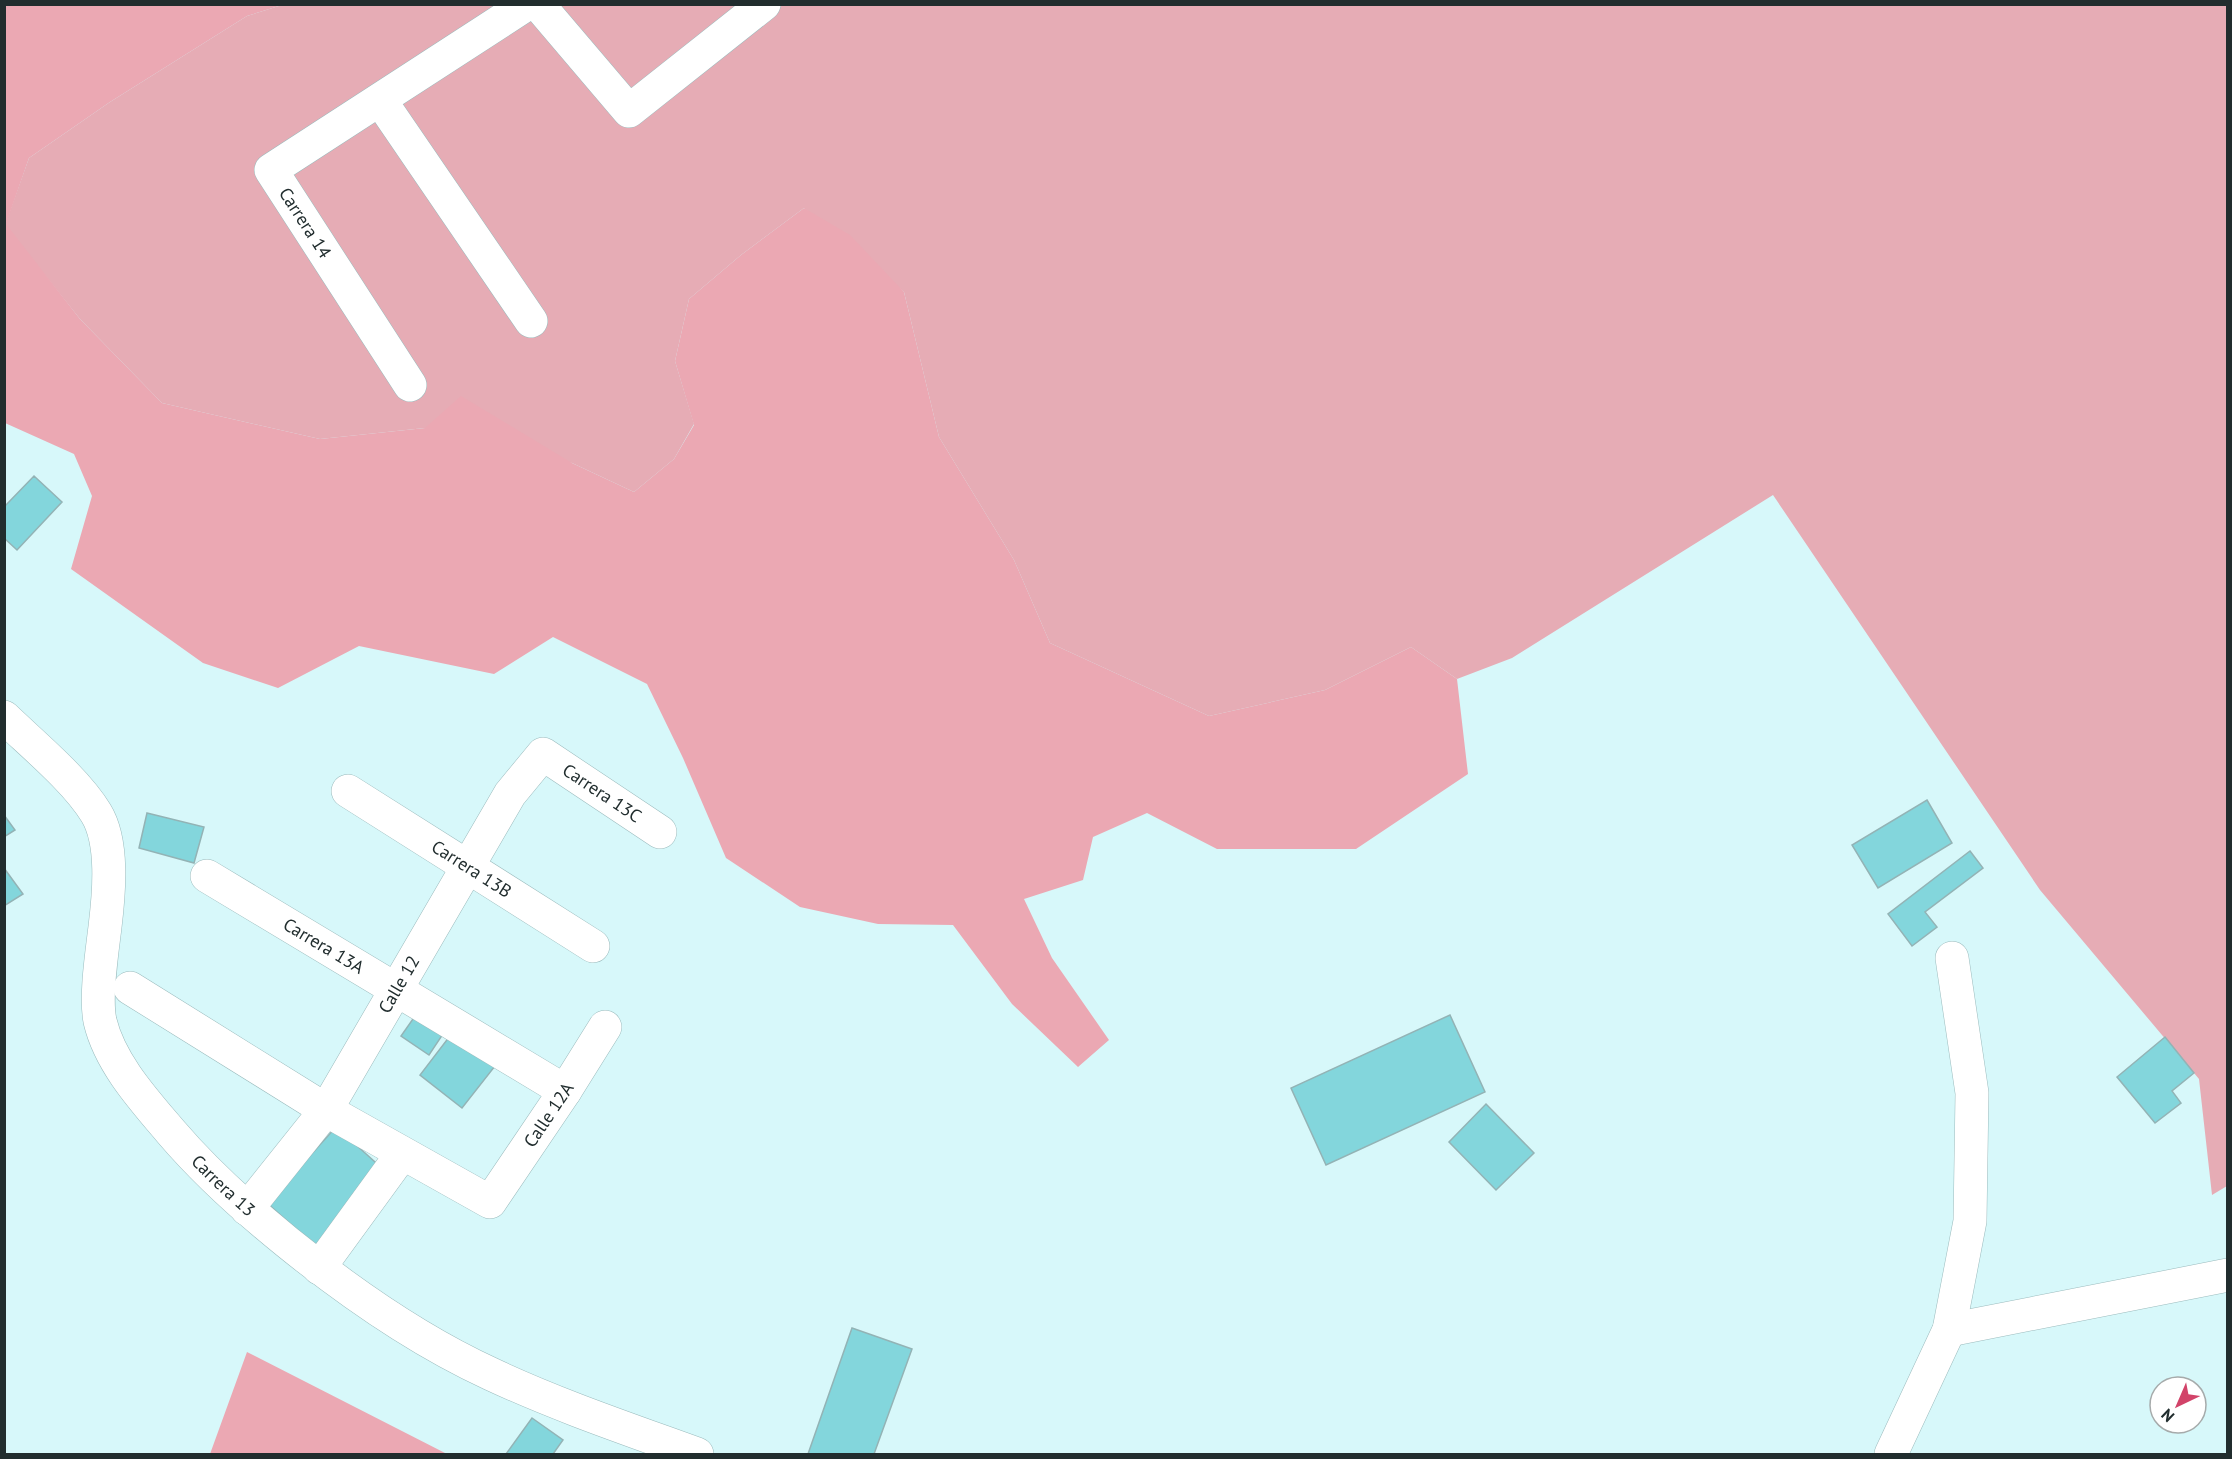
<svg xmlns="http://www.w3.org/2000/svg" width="2232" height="1459" viewBox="0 0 2232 1459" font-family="'PT Sans',sans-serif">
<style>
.green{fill:#e6acb5}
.forest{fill:#eba8b3}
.building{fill:#83d6dc;stroke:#93b3b5;stroke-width:1.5}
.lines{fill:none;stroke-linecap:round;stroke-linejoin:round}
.street-casing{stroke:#9bbbbd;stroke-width:34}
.street{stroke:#fff;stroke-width:33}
.labels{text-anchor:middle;stroke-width:4.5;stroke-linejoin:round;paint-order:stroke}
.street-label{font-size:18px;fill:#212d2e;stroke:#fff}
</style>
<rect width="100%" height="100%" fill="#d7f8fa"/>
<path class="green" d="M282,5H2227V1186L2212,1195L2199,1079L2040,890L1773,495L1512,658L1457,679L1411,647L1325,690L1209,716L1050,643L1014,560L939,437L904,292L804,208L741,255L689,299L675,361L694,424L674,459L634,492L572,463L425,428L320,439L162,403L80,319L5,225L29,158L110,102L247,16Z"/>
<path class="forest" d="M5,4L282,5L247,16L110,102L29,158L6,224L80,319L162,403L320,439L425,428L461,396L572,463L634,492L674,459L694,425L675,361L689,299L741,255L804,208L850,235L904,292L939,437L1014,560L1050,643L1209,716L1325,690L1411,647L1457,679L1468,774L1356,849H1217L1147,813L1093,837L1083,880L1024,899L1052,958L1109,1040L1078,1067L1012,1004L953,925L878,924L800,907L726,858L683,758L647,684L553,637L494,674L359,646L278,688L203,663L71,569L92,496L74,454L5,423Z
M247,1352L447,1454H210Z"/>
<path class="building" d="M34,476L62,502L17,550L4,538V507Z
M1927,800L1952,843L1878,888L1852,845Z
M147,813L204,827L194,863L139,848Z
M4,815L15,830L4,837Z
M1970,851L1983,868L1925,912L1937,927L1912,946L1888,914Z
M4,868L23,894L4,906Z
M420,1009L447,1028L429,1055L401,1036Z
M1450,1015L1485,1092L1326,1165L1291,1088Z
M456,1028L499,1061L462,1108L420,1075Z
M2165,1037L2194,1073L2172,1091L2181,1103L2155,1123L2117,1077Z
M1486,1104L1534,1153L1496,1190L1449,1142Z
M336,1127L384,1170L315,1246L267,1203Z
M852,1328L912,1349L874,1454H808Z
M532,1418L563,1440L553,1454H506Z"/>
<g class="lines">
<g class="street-casing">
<g id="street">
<path d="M538,4L629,111L764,4"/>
<path d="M380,100L531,321"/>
<path d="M410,385L271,170L527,4"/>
<path id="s1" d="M4,717C32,744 76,780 96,813C114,842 109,894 105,927C102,952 95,997 100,1021C110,1063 143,1099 171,1132C206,1173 245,1208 287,1242C350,1293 417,1340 491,1374C557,1405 628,1429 697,1454"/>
<path id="s2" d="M348,791L593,946"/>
<path id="s3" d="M207,876L565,1091"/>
<path id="s4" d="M130,988L326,1110L490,1202L565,1091L605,1027"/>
<path id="s5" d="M247,1209L326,1110L510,794L543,754L660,832"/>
<path d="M319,1268L402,1154"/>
<path d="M1949,1330L2228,1275"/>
<path d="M1891,1454L1949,1330L1970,1221L1972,1093L1952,958"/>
</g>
</g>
<use href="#street" class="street"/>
</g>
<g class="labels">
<g class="street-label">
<text transform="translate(305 223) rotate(57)" y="6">Carrera 14</text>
<text dy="6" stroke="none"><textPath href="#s5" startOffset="615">Carrera 13C</textPath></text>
<text dy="6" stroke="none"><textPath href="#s2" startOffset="146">Carrera 13B</textPath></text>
<text dy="6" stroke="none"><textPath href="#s3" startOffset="136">Carrera 13A</textPath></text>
<text dy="6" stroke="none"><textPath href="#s5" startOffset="272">Calle 12</textPath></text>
<text dy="6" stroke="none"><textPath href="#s4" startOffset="524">Calle 12A</textPath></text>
<text dy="6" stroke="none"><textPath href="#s1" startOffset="552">Carrera 13</textPath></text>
</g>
</g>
<rect width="2232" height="1459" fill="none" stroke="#212d2e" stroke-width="12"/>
<g transform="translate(2178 1405) rotate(224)"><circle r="28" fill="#ffffff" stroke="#a6abab" stroke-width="1.5"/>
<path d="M0-4.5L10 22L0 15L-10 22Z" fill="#d24369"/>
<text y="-9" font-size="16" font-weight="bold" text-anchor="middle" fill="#212d2e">N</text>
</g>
</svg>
